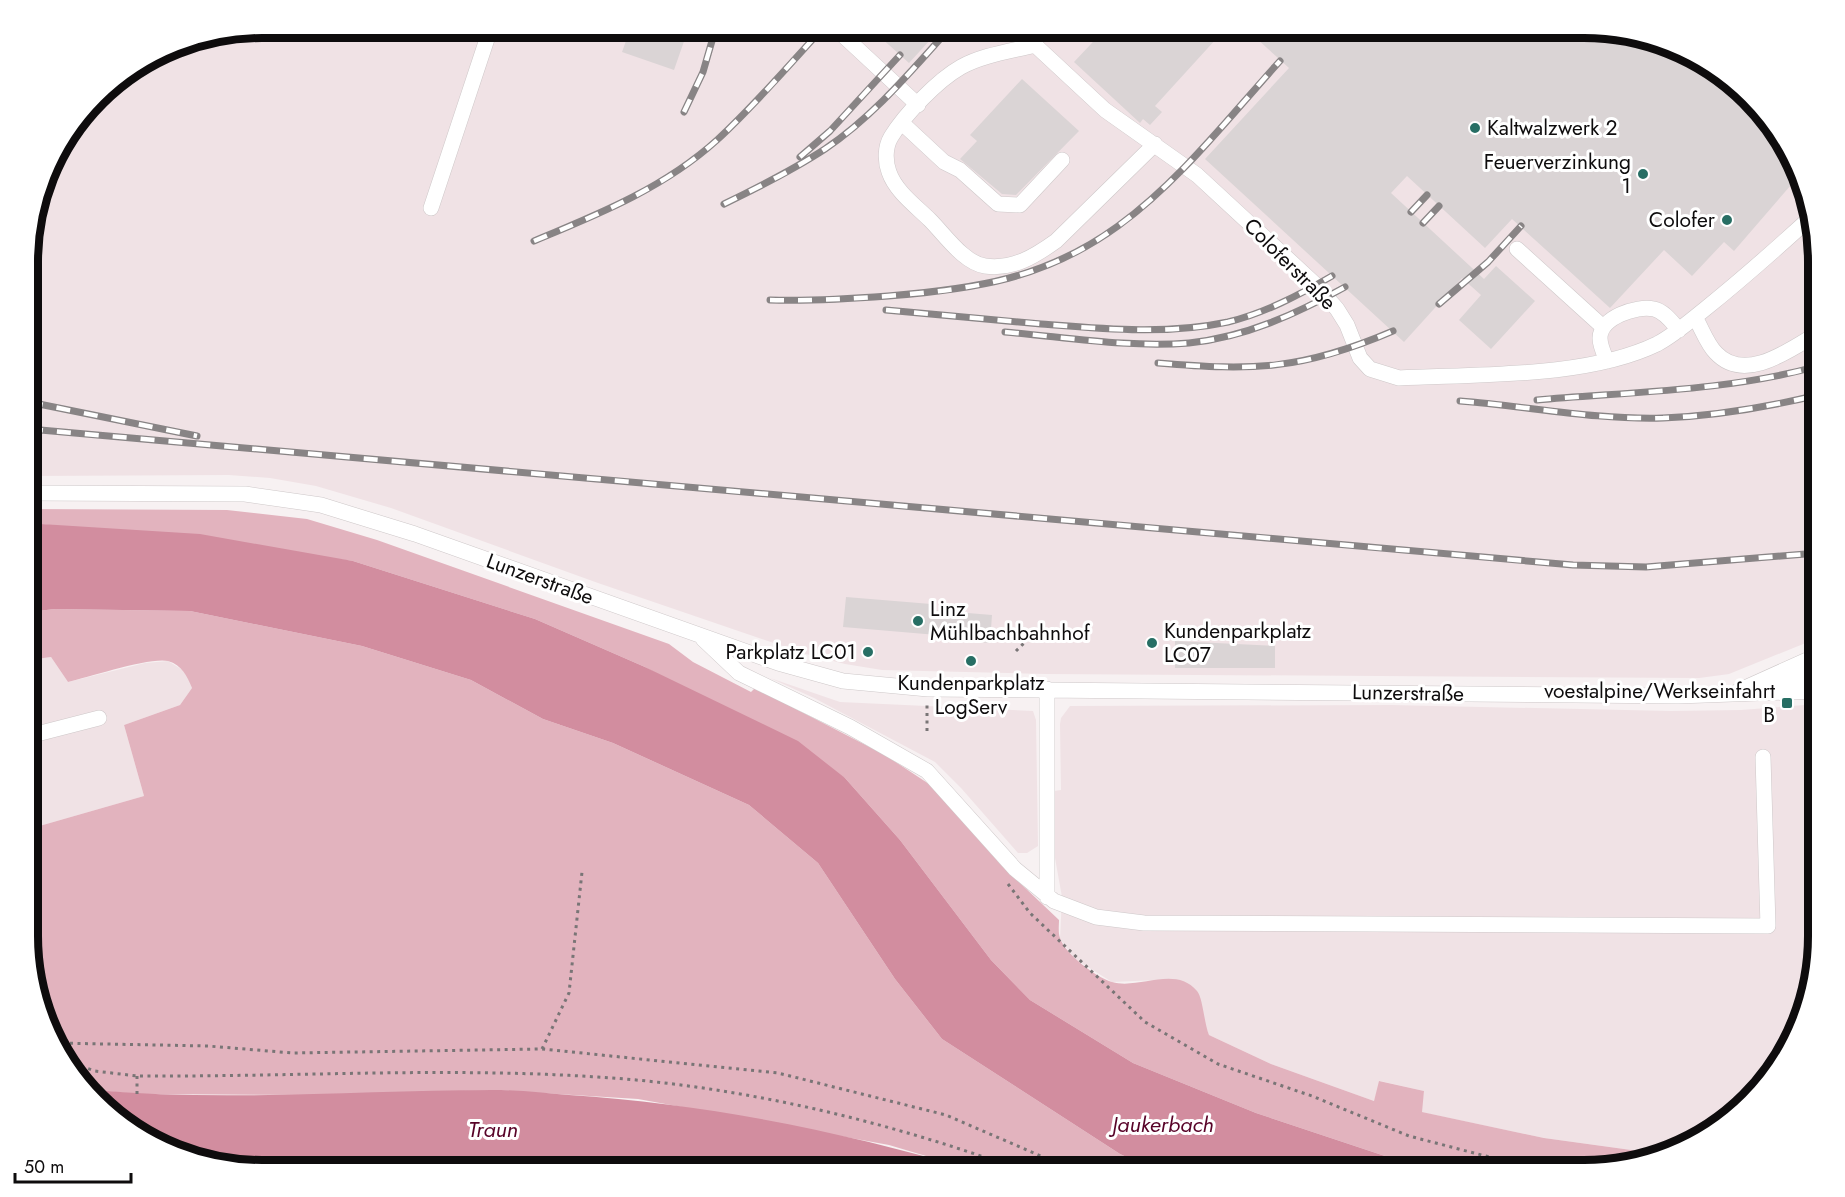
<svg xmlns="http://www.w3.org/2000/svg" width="1845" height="1197" viewBox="0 0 1845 1197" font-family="Jost,sans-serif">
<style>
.built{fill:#f0e2e5}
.green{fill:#e2b3be}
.water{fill:#d28d9f}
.building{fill:#dad4d5}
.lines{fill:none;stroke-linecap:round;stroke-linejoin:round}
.minor-casing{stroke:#cec8c9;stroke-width:16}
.path{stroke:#797576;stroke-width:3;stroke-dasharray:3 4.5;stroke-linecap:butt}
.minor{stroke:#fff;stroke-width:15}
.rail-casing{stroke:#888485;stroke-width:7}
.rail{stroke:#fff;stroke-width:4.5;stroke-dasharray:14;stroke-linecap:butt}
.poi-dot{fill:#276e64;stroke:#fff;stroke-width:2}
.labels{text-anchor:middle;stroke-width:6;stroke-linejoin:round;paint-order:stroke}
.poi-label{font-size:21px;fill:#0e0c0d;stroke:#fff;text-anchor:end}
.street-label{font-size:21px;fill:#0e0c0d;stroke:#fff}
.water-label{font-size:22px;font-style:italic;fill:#580328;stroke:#fff}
.rim{fill:none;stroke:#0e0c0d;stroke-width:8}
</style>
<rect width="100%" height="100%" fill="#f7f1f2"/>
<path class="built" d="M262,27H1583L1658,39L1714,67L1787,145L1818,247V638L1729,674L1699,678L1046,674L882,670L845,664L806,654L598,583L391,508L316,486L270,478L229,475L29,476V232L51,158L107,86L172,45Z
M51,657L68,682L145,663L168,661L186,672L192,688L180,705L124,725L144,796L29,829V660Z
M770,678L840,702L1033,711L1036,720L1038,846L1027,853H1018L961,788L935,762L814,698Z
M1818,704V950L1806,1010L1778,1066L1700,1139L1653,1153L1544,1138L1421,1112L1424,1091L1380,1081L1374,1101L1271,1064L1209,1035L1203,1020L1202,1004L1158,980L1112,982L1075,959L1060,939L1062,897L1055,858L1054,791L1061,790L1060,724L1061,718L1070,706L1391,705L1671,711L1741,710Z"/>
<path class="green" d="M29,509L227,510L307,519L377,540L669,644L693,662L751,692L755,688L885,755L929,784L1002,866L1059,920C1059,925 1058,933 1060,938C1065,954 1097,978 1112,982C1139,990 1175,965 1197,991C1203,998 1204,1023 1209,1035L1271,1064L1374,1101L1379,1081L1424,1091L1422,1112L1544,1138L1653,1153L1598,1170H1427L1256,1113L1133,1063L1030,1000L991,960L900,840L845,778L645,667L535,619L353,561L41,524L29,525Z
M55,609L190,611L362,646L471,680L543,719L613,743L749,805L818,863L895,979L942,1039L1120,1154L1154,1170H973L889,1145L638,1099L494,1090L317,1095L137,1094L94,1090L59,1053L29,965V829L144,796L124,725L180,705L192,688C187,676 182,665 168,661C150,657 89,677 68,682L51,657L29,660V612Z"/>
<path class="water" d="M41,524L200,534L353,561L535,619L645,667L798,741L845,778L900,840L991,960L1030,1000L1133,1063L1256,1113L1427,1170H1154L1120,1154L942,1039L895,979L818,863L749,805L613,743L543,719L471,680L362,646L190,611L55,609L29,612V525Z
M94,1090C226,1102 360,1090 492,1090C518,1090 544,1093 569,1095C707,1104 841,1131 973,1170H262L187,1158L131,1130Z"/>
<path class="building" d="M631,27H689L674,70L622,52Z
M869,27H942L909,63Z
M1107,27H1227L1155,106L1162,112L1150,125L1143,119L1140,123L1074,62Z
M1244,27H1583L1658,39L1714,67L1787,145L1797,178L1734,251L1724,242L1692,276L1664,250L1610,308L1512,219L1485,248L1407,176L1391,193L1484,279L1496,266L1535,301L1491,349L1459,320L1481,295L1462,278L1404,342L1205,159L1289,68Z
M1022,79L1079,131L1016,195L1002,194L960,159L977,141L970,135Z
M846,597L931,604V610L992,615L990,643L937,639V635L843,627Z
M1175,641L1275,646V668H1175Z"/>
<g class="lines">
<g class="minor-casing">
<path id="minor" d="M834,27L918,105
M1027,27L1035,45L1105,110L1197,175L1316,285L1337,309L1347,325L1360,358L1370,369L1399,378C1477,374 1587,378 1657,344C1674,335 1690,321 1705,309C1741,280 1775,250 1809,219
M1035,45C1012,51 982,55 961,67C938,80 905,114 891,137C885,147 885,161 889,172C896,192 916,206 930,220C945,235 964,263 985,266C1013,270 1035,256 1056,241L1155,144
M902,123L944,162L960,170L998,204L1020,205L1062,160
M431,208L491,27
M1517,249L1603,327
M1695,317C1702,329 1707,344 1716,353C1745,384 1791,349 1818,333
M1607,361C1604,354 1600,346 1600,338C1600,318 1636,305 1654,309C1664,311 1672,322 1679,330
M29,493L245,494L321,505L415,534L778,663L843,681L928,689L1678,696L1818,691
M703,639L739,673L850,727L927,771L1015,869L1054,901L1096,917L1144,923L1768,926L1763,757
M1776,688L1818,671
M1738,691L1818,655
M29,736L99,718
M1047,897V689"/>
</g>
<path class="path" d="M1016,651L1028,639
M927,731V703
M1812,798H1818
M1008,884L1030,913L1145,1022L1218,1064L1312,1096L1409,1136L1539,1170
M1813,919H1818
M55,1043L208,1046L292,1053L542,1049L778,1073L946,1115L1073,1170
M542,1049L569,993L582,872
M67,1061L95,1071L137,1076C291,1077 445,1067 598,1077C742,1086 886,1121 1021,1170
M137,1076V1094"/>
<use href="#minor" class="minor"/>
<g class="rail-casing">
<path id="rail" d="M726,38L733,27
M684,112L703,72L716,27
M800,157L830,131L900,55
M724,204C759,187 793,170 825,149C874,116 912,70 951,27
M1411,212L1427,195
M1423,223L1439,206
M534,241C599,214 664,188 717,140C755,105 789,65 824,27
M770,300C809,301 848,299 888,296C975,289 1045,279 1118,226C1180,181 1229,117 1280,61
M1439,304L1488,262L1521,226
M886,310C938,315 989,319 1041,324C1104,329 1166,335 1228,322C1265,313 1299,295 1332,276
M1005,332C1065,337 1129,348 1189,343C1246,337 1296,314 1345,287
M1158,363C1254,371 1302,370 1393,331
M1537,400C1628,392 1730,391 1818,366
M1460,401C1527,406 1595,420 1663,418C1713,416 1768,407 1818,395
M29,402L197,436
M29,429L1573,565L1646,567L1818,553"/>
</g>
<use href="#rail" class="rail"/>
</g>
<g class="poi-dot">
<circle cx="1475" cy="128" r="6"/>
<circle cx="1643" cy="174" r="6"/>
<circle cx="1727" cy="220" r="6"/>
<circle cx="918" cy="621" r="6"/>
<circle cx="1152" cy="643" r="6"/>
<circle cx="868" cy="652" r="6"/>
<circle cx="971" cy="661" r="6"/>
<rect x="1781" y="697" width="12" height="12" rx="3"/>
</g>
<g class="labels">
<g class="poi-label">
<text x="1487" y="135" text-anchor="start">Kaltwalzwerk 2</text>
<text x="1631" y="169">Feuerverzinkung<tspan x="1631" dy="24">1</tspan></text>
<text x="1715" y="227">Colofer</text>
<text x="930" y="616" text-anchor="start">Linz<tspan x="930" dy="24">Mühlbachbahnhof</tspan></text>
<text x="1164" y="638" text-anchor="start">Kundenparkplatz<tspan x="1164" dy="24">LC07</tspan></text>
<text x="856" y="659">Parkplatz LC01</text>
<text x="971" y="690" text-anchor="middle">Kundenparkplatz<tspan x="971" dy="24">LogServ</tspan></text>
<text x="1775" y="698">voestalpine/Werkseinfahrt<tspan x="1775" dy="24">B</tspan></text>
</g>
<g class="street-label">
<text transform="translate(1290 264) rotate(45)" y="7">Coloferstraße</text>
<text transform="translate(540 579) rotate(20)" y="7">Lunzerstraße</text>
<text transform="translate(1408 693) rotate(1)" y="7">Lunzerstraße</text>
</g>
<g class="water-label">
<text x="1163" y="1132">Jaukerbach</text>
<text x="493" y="1137">Traun</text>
</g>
</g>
<path d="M0 0H1845V1197H0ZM262 38H1584A224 224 0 0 1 1808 262V936A224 224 0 0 1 1584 1160H262A224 224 0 0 1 38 936V262A224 224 0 0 1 262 38Z" fill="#fff" fill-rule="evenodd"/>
<path class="rim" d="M262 38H1584A224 224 0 0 1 1808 262V936A224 224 0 0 1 1584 1160H262A224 224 0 0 1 38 936V262A224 224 0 0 1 262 38Z"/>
<path d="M15 1173v9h116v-9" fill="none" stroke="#0e0c0d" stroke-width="3"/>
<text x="24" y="1173" font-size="18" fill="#0e0c0d" stroke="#ffffff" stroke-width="4.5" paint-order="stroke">50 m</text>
</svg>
